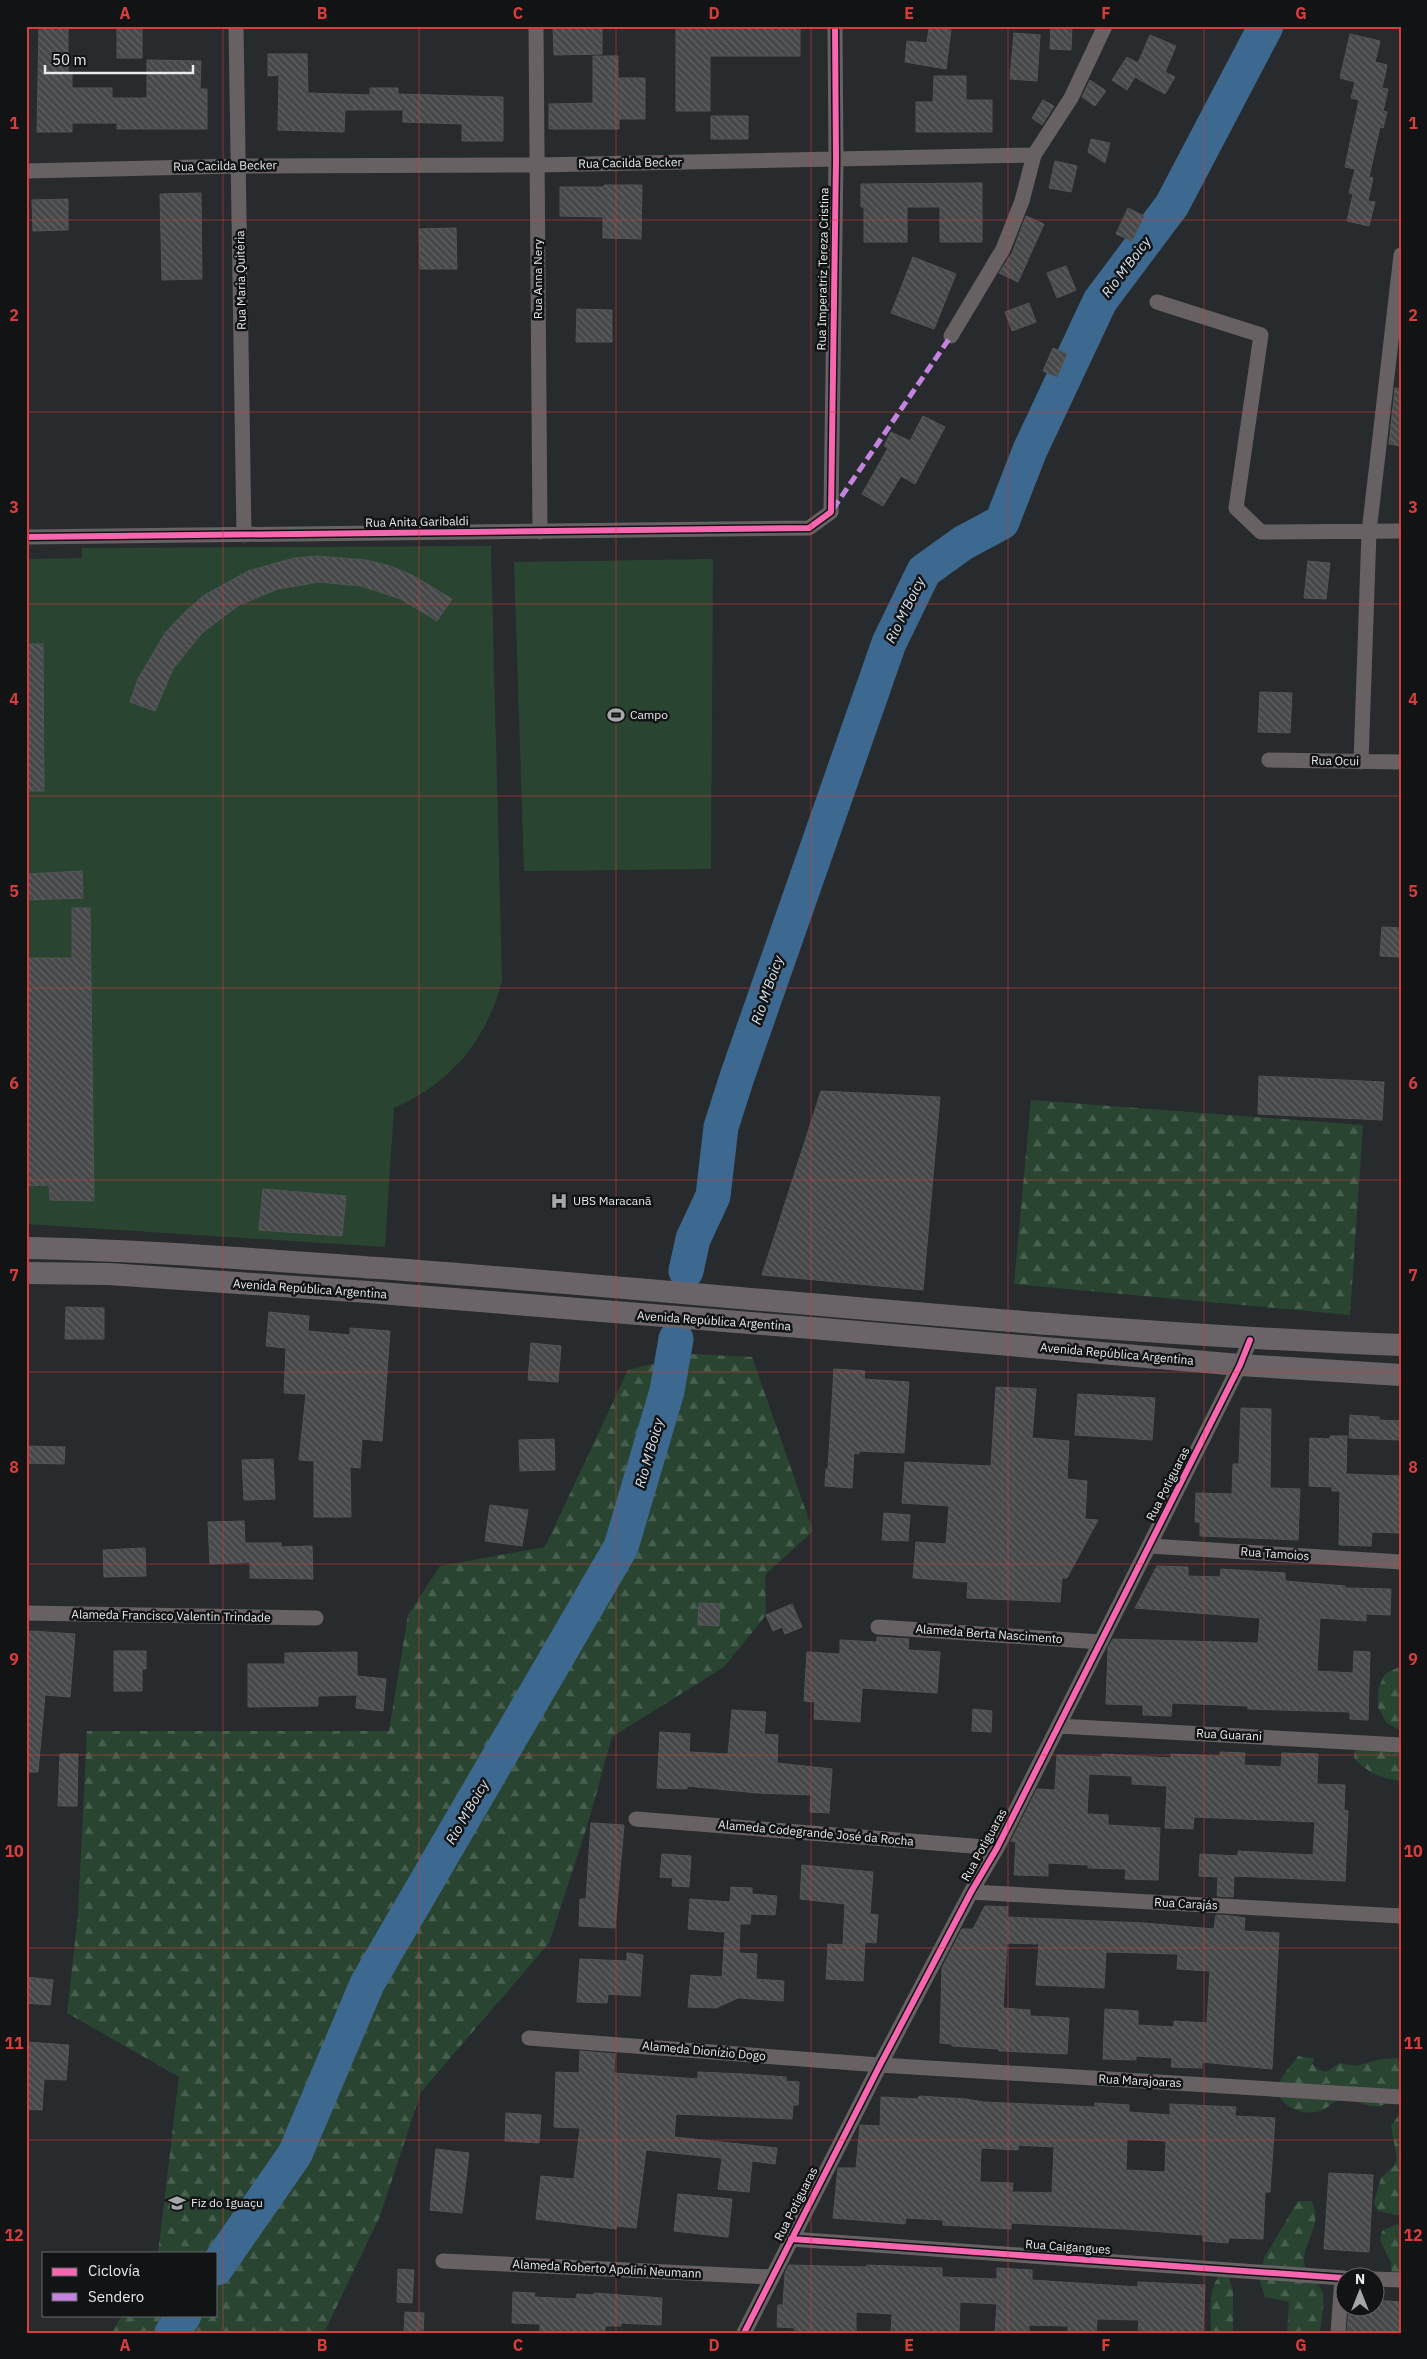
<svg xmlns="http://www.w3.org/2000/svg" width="1427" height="2359" viewBox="0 0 1427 2359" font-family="'IBM Plex Sans',sans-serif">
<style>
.grass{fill:#294531}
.forest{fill:url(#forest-firs)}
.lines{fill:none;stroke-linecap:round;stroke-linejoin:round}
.river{stroke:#3d6990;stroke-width:35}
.building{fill:url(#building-back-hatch);stroke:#525455;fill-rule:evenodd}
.minor{stroke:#686164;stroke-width:15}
.secondary{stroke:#6a6367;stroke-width:22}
.quiet{stroke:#c483df;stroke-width:5;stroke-dasharray:10 5;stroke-linecap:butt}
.cycleway-casing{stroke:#111314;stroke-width:9}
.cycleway{stroke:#f766af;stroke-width:6}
.grid{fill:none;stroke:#d83c3c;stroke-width:1;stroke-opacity:0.55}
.labels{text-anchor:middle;stroke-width:5;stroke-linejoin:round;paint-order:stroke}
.street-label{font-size:12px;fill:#e8ebed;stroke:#111314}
.poi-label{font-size:12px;fill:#e8ebed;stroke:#111314;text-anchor:start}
.water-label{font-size:14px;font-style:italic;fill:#d7e4f1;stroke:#111314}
.neatline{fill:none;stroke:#d83c3c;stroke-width:2}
.grid-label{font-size:16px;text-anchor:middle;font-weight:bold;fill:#d83c3c}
</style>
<defs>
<pattern id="forest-firs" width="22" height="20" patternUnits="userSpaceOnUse" patternTransform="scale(1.25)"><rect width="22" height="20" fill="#294531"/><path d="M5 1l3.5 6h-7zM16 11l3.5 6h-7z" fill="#48604f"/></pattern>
<pattern id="building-back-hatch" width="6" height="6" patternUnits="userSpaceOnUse" patternTransform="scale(1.25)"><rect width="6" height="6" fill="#46484a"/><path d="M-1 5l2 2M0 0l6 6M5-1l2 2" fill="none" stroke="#616364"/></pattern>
</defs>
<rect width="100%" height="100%" fill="#282b2d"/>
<path class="grass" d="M491,546L502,980C487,1040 451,1083 394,1108L385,1247L26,1224V559L82,558V548Z
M713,559L711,869L524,871L514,562Z"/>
<path class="forest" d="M1031,1100L1363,1125L1350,1315L1014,1284Z
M692,1354L752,1357L813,1531L765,1575L766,1615L724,1667L612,1737L588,1823L549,1943L421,2092L380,2216L324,2333H112L122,2315H216V2253H158L179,2077L67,2013L78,1915L87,1731H389L408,1615L440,1566L545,1547L628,1370Z
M1401,1666V1731L1386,1722L1378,1707V1689L1385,1674Z
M1364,1747L1401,1753V1781C1384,1779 1364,1772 1354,1757L1355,1749Z
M1298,2056L1315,2059L1312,2063L1317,2069L1326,2072L1340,2063L1356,2066L1381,2059L1398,2058C1406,2078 1400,2108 1374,2106C1362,2106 1353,2097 1340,2100C1332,2102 1325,2111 1316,2112C1301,2115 1273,2104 1279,2085C1281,2075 1293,2064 1298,2056Z
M1401,2112V2216L1378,2211L1374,2203L1381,2178L1394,2166L1397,2159L1391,2126Z
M1298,2201H1311C1323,2221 1307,2237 1304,2257C1302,2271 1319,2281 1323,2294C1325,2304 1321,2322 1320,2333H1287L1289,2302L1265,2297L1260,2281L1264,2258Z
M1397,2224L1401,2227V2286L1392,2279L1391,2263L1380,2240L1382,2231Z
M1220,2275H1228L1233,2291V2333H1211C1211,2315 1207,2290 1220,2275Z"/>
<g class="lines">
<path class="river" d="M686,1271L693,1239L713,1196L721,1127L737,1077L889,643L924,571L963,543L1002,522L1030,450L1100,301L1172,205L1266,26
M216,2268L295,2154L367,1984L621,1547L667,1391L676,1339
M172,2333L184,2315"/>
</g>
<path class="building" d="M39,26H68V73H72V88H112V98H147V60L201,61L200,89H207V129H117V123H72V132H37Z
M117,26H142V58H117Z
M553,26H602V54L554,55Z
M676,26H800V56H710V111H676Z
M1051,26H1072L1071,50L1050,49Z
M929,28L951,30L946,69L905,62L907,41L927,43Z
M1014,33L1040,35L1037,81L1010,79Z
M1350,34L1380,41L1375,62L1387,65L1382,88L1388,89L1383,111L1387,112L1383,128L1380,127L1369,177L1373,178L1368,201L1375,202L1369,226L1347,221L1353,194L1349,193L1355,169L1345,167L1359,100L1351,98L1355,82L1340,78Z
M1150,35L1176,46L1165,72L1175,77L1165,94L1135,77L1127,90L1112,80L1127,57L1138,63Z
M268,54H307L308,93L370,95V88H398V94L503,97V141H462V124L403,122V110H345L344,132L278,130L279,75L268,76Z
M593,56H618V78H645V119H619V129H549V104L593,103Z
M934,76H966V100H992V132H916V102H933Z
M1090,80L1106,91L1095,106L1082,97Z
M1043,100L1054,106L1042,125L1032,118Z
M711,116H748V139H711Z
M1091,139L1110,143L1105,163L1088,152Z
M1055,161L1077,166L1071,192L1049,188Z
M982,183V242H940V207H907V242H864V207H861V184Z
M604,185H642L641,239L603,238V217L560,216V187H604Z
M201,193L202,279L162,280L160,194Z
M68,199V230L33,231L32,200Z
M1128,208L1144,216L1132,241L1116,234Z
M1026,216L1044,224L1018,282L999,273L1012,253Z
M456,228L457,269H420L419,229Z
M913,257L956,274L934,329L891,313Z
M1066,266L1076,290L1057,298L1047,273Z
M1029,303L1036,322L1012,331L1005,312Z
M577,309L612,310V342H576Z
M1053,348L1067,354L1057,377L1043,371Z
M1395,388L1401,389V446L1389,444Z
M923,416L945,427L915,484L901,476L883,506L862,494L888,448L884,446L891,432L910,441Z
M318,556L366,560L390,566L412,575L452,599L437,621L401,599L361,586L319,582L278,589L239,605L202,633L173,669L155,711L130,702L138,679L165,633L183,614L203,596L248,571L294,558Z
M1308,561L1330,563L1326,599L1304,598Z
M26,644H43L44,791H26Z
M1260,692L1292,693L1290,733L1258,732Z
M82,871L83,898L26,900V874Z
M72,908H90L94,1201L50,1200L49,1185L26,1186V958H72Z
M1382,927L1401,928V957L1380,956Z
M1259,1076L1384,1082L1382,1120L1258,1114Z
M821,1091L940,1097L923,1290L762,1275Z
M263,1189L346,1196L342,1236L259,1230Z
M66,1307L104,1308V1339H65Z
M269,1312L309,1316L308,1331L350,1335V1328L390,1331L382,1441L362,1439L360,1468L350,1467L351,1517H314V1461L299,1460L306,1394L284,1393L286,1348L266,1346Z
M531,1343L561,1346L558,1382L528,1380Z
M834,1369L865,1371L864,1379L909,1382L904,1453L859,1451V1454L854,1453L852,1488L825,1486L826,1469H828Z
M996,1387L1036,1389L1032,1438L1069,1441L1067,1479L1087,1481L1085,1519L1098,1520L1067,1578H1062L1060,1602L967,1598L968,1582L913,1578L916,1542L946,1544L949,1506L902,1503L905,1462L991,1466Z
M1078,1394L1155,1398L1152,1440L1075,1435Z
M1241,1408L1271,1409L1270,1488L1300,1489L1298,1540L1200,1536V1522H1195L1196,1493L1232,1494L1233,1464H1239Z
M1350,1415L1379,1417V1420L1401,1421V1440L1349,1438Z
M1330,1436H1347L1346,1474L1401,1476V1533L1372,1532L1371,1546L1339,1545L1340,1491H1332V1487L1309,1486L1310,1438L1330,1439Z
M554,1439L555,1470L520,1471L519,1440Z
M26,1446L65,1447L64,1464L26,1463Z
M273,1459L275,1499L244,1500L242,1460Z
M490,1505L528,1510L522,1546L485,1541Z
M884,1513L910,1515L908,1541L882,1540Z
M244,1521L245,1543H281V1547L312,1546L313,1579L250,1578V1562L210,1564L208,1522Z
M145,1548L146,1576L104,1577L103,1550Z
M1157,1566L1188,1567V1576L1220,1577L1221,1569L1285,1573V1581L1345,1586V1588L1391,1589L1390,1615L1366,1614V1621L1320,1618L1317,1671L1353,1673L1354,1651L1370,1652L1368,1720L1350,1719V1712L1248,1709V1706L1172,1703L1171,1716L1143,1715V1705L1106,1704L1108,1648L1113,1639L1258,1643L1260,1618L1135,1608Z
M699,1603L720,1604L719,1626L698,1625Z
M792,1604L802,1627L785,1634L782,1627L773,1631L766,1615Z
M31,1631L75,1634L70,1697L45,1695L38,1772H26V1632Z
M877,1637L909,1639L908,1650L940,1652L937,1693L862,1688L860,1722L814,1719L815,1702L804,1701L807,1652L840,1654V1640L877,1642Z
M114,1651H146V1669H142V1691H114Z
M357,1652V1676L386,1679L383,1711L356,1708L357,1695L318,1696V1706L248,1707V1664H285V1653Z
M973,1709L992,1711L991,1732L972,1731Z
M732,1710L766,1712L764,1734L778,1735L777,1763L832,1769L829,1813L810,1812L811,1795L757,1793L687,1786V1789L657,1788L660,1732L690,1734L689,1752L728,1754Z
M1220,1752L1245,1753L1244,1765L1281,1767L1282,1753L1318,1754L1317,1784L1345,1785L1344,1810L1348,1811L1345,1881L1234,1876L1233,1897L1217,1896L1218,1877L1199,1876L1200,1854L1238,1856V1851L1313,1855L1315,1822L1194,1817L1193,1829L1165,1828L1167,1786L1132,1784V1776L1089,1774L1087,1814L1108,1815V1825L1160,1828L1158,1880L1125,1879L1126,1869L1088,1868V1865L1048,1863V1876L1014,1875L1016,1842L1011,1841L1037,1789L1055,1790L1057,1755L1102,1757V1754L1171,1758V1754L1220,1756Z
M60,1754H78L77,1806H58Z
M591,1823L624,1825L615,1928L579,1926L580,1899H586Z
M662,1854L691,1856L689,1887L672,1886L673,1878L660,1877Z
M802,1865L873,1872L870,1914L878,1915L876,1943L865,1942L863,1981L826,1979L828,1944L843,1945L845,1904L800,1899Z
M731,1887L752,1888V1894L777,1896L775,1915L751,1914L750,1924H740L739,1953L757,1954L756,1979L784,1981L783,2001L738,1998L716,2008L688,2007L691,1975L722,1977L725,1932L688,1929L690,1899L730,1902Z
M985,1906L1008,1907L1007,1917L1144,1923L1214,1929L1216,1915L1232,1916L1245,1918L1244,1931L1279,1933L1272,2069L1202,2062V2068L1171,2067L1172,2058L1136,2056V2060L1103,2059L1105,2009L1138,2011V2025L1174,2027V2021L1207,2023L1210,1971L1177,1969L1178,1954L1106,1952L1104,1988L1036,1985L1039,1944L1007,1943L1003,2008L1030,2010V2016L1069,2018L1067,2054L999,2051V2049L952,2046V2044L940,2043L942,1968L962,1929H973Z
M627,1953L643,1955L640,1996L608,1994L607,2003L577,2002L580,1959L627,1961Z
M26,1977L53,1980L50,2005L26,2003Z
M26,2042L69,2045L66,2080L44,2079L42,2110L26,2109Z
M580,2051L615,2054L614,2073L698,2079V2072L744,2074L786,2077V2081L799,2082L798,2105H793L792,2119L676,2114L674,2137L777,2148L775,2164L752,2161L749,2192L718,2189L722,2158L646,2150L636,2228L617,2226L616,2229L536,2219L541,2176L574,2179L580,2128L554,2127L556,2072L579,2073Z
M919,2096L966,2099L983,2102L1095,2107V2103L1129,2105V2112L1170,2115V2104L1236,2107L1235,2116L1275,2118L1270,2192H1265L1263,2239L1229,2238L1228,2243L1203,2241V2235L1123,2229L1011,2223V2229L943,2225V2220L906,2218L905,2224L833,2218L838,2168H856L860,2125L880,2126L881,2097L918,2099ZM1127,2139L1166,2141L1165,2172L1126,2170ZM1018,2145L1054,2147L1052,2193L1012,2192L1013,2183L980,2182L981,2148L1018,2150Z
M506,2113L541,2115L539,2143L505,2141Z
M436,2149L469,2153L462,2213L430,2210Z
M1329,2173L1373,2175L1369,2252L1324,2249Z
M678,2194L732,2199L728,2237L674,2231Z
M789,2265L866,2267L867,2265L942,2268V2277L997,2279V2268L1032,2270V2280L1138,2287V2282L1205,2285L1203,2333L1138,2330L1139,2320L1099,2319L1097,2320L1096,2333H1068V2326L1029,2325V2333H995L997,2304L960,2302L959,2333L891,2332L892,2314L856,2312V2333H795V2328L777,2327L778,2305H783L785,2273Z
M398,2269L414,2270L412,2303L397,2302Z
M513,2292L535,2293L534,2297L576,2299L577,2294L594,2295V2293L662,2298L661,2325L621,2323V2326H605V2333H540V2324L512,2323Z
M1374,2300L1401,2302V2333H1347L1349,2306H1374Z
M405,2312L424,2313L423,2333H404Z"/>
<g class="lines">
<path class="minor" d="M236,26L244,535
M536,26L540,532
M1034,155L1071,98L1105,26
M26,171L239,166L537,165L1034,155L1022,201L1003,249L951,336
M1157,302L1261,335L1236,508L1261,532L1401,531
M26,537L809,528L831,512L836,160L835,26
M1269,760L1401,762
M1361,762L1369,532L1401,255
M1150,1546L1401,1562
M26,1613L316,1618
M878,1627L1101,1642
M1058,1726L1401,1745
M636,1819L997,1848
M971,1892L1401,1916
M529,2038L880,2065L1401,2097
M791,2239L1344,2278
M443,2261L771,2277
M1374,2279L1401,2280
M744,2333L880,2065L971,1892L997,1848L1240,1365L1250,1340
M1338,2333L1342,2278"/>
<path class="secondary" d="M26,1248C144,1250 261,1260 379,1268C720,1293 1059,1332 1401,1345
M26,1273L109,1274L368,1292L812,1328L1240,1365L1401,1375"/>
<path class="quiet" d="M833,509L951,336"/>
<g class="cycleway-casing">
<path id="cycleway" d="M26,537L809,528L831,512L836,160L835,26
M791,2239L1344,2278
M744,2333L880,2065L971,1892L997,1848L1240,1365L1250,1340"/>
</g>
<use href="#cycleway" class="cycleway"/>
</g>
<path class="grid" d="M223,26V2333M419,26V2333M616,26V2333M811,26V2333M1008,26V2333M1204,26V2333M26,220H1401M26,412H1401M26,604H1401M26,796H1401M26,988H1401M26,1180H1401M26,1372H1401M26,1564H1401M26,1755H1401M26,1948H1401M26,2140H1401"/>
<defs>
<g id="stadium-bare" transform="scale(1.35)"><path d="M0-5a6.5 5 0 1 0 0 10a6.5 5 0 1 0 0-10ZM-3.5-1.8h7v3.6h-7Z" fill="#a5a8aa" stroke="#111314" stroke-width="2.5" paint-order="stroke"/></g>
<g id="hospital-bare" transform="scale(1.35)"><path d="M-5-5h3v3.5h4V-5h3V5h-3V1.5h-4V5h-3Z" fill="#a5a8aa" stroke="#111314" stroke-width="2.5" paint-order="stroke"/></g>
<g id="school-bare" transform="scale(1.35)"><path d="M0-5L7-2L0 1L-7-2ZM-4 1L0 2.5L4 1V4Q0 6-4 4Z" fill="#a5a8aa" stroke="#111314" stroke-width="2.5" paint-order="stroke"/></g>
</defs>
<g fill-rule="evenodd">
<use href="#stadium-bare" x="616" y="715"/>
<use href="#hospital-bare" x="559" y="1201"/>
<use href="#school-bare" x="177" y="2203"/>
</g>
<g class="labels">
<g class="street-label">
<text transform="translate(630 163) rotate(-1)" y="4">Rua Cacilda Becker</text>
<text transform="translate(225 166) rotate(-1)" y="4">Rua Cacilda Becker</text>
<text transform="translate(823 269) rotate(-89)" y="4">Rua Imperatriz Tereza Cristina</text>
<text transform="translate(538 279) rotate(-90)" y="4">Rua Anna Nery</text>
<text transform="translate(241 280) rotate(-91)" y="4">Rua Maria Quitéria</text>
<text transform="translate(417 522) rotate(-1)" y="4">Rua Anita Garibaldi</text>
<text transform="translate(1335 761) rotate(1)" y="4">Rua Ocui</text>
<text transform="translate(310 1289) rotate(4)" y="4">Avenida República Argentina</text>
<text transform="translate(714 1321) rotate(4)" y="4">Avenida República Argentina</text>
<text transform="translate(1117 1354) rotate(5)" y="4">Avenida República Argentina</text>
<text transform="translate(1168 1484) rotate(-63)" y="4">Rua Potiguaras</text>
<text transform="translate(1275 1554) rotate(4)" y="4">Rua Tamoios</text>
<text transform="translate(171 1616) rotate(1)" y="4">Alameda Francisco Valentin Trindade</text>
<text transform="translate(989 1634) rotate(4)" y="4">Alameda Berta Nascimento</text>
<text transform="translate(1229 1735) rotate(3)" y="4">Rua Guarani</text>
<text transform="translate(816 1833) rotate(5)" y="4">Alameda Codegrande José da Rocha</text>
<text transform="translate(984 1845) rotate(-61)" y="4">Rua Potiguaras</text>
<text transform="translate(1186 1904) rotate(3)" y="4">Rua Carajás</text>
<text transform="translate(704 2051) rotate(5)" y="4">Alameda Dionízio Dogo</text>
<text transform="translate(1140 2081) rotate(3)" y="4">Rua Marajoaras</text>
<text transform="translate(796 2204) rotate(-63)" y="4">Rua Potiguaras</text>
<text transform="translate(1068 2247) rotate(4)" y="4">Rua Caigangues</text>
<text transform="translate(607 2269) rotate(3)" y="4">Alameda Roberto Apolini Neumann</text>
</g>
<g class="poi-label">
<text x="630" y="719">Campo</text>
<text x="573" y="1205">UBS Maracanã</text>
<text x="191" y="2207">Fiz do Iguaçu</text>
</g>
<g class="water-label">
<text transform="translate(1126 267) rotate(-53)" y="5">Rio M'Boicy</text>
<text transform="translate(905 610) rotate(-64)" y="5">Rio M'Boicy</text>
<text transform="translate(767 990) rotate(-71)" y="5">Rio M'Boicy</text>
<text transform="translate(649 1453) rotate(-74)" y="5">Rio M'Boicy</text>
<text transform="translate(467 1812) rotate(-60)" y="5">Rio M'Boicy</text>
</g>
</g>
<rect width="1427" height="2359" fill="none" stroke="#111314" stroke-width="55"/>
<rect x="42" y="2252" width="175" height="65" fill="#111314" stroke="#67696b"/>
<rect x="52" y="2268" width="25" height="8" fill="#f766af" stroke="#67696b"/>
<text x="88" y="2276" font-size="15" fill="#e8ebed">Ciclovía</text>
<rect x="52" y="2293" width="25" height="8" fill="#c483df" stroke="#67696b"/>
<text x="88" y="2302" font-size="15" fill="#e8ebed">Sendero</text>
<g transform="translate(1360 2292)"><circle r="24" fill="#111314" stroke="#67696b"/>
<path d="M0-4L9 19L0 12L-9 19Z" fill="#a5a8aa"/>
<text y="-8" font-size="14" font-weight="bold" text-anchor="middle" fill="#e8ebed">N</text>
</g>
<path d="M45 65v8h148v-8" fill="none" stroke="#e8ebed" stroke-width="2.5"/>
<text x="52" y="65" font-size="15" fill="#e8ebed" stroke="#111314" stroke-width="4" paint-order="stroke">50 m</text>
<rect x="28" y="28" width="1372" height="2304" class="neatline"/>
<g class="grid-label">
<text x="125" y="19">A</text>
<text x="322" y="19">B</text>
<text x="518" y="19">C</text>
<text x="714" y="19">D</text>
<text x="909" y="19">E</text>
<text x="1106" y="19">F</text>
<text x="1301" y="19">G</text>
<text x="14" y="129">1</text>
<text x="1413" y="129">1</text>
<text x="14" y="321">2</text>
<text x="1413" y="321">2</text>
<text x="14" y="513">3</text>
<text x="1413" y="513">3</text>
<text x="14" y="705">4</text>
<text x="1413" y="705">4</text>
<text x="14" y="897">5</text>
<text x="1413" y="897">5</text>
<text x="14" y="1089">6</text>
<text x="1413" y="1089">6</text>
<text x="14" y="1281">7</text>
<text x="1413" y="1281">7</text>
<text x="14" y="1473">8</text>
<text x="1413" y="1473">8</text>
<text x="14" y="1665">9</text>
<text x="1413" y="1665">9</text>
<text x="14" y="1857">10</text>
<text x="1413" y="1857">10</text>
<text x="14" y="2049">11</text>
<text x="1413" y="2049">11</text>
<text x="14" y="2241">12</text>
<text x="1413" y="2241">12</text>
<text x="125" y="2351">A</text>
<text x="322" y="2351">B</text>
<text x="518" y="2351">C</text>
<text x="714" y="2351">D</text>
<text x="909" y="2351">E</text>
<text x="1106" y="2351">F</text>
<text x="1301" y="2351">G</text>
</g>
</svg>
